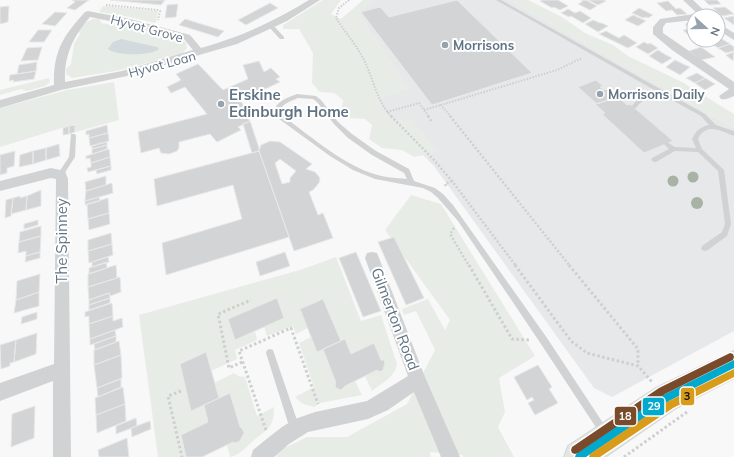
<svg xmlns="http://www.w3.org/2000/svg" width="734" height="457" viewBox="0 0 734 457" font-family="Mulish,sans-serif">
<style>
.built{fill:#e7e8e9}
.green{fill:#e8ece6}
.water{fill:#d2dadd}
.building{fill:#d3d4d5;stroke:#e8e8e8;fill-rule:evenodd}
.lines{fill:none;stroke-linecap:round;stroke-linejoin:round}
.primary-casing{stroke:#d4d5d7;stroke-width:2}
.path-far2{stroke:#cecfd0;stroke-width:2;stroke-dasharray:1.5 1.5;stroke-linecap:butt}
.path-far1{stroke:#cecfd0;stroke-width:2.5;stroke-dasharray:2 2;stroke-linecap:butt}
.path{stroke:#cecfd0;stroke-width:3;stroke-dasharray:2.5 2.5;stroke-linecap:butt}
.lane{fill:#d1d2d3;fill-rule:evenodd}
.street{fill:#d1d2d3;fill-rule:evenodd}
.primary{fill:#e3e4e4;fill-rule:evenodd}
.bus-1-casing{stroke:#fff;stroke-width:3}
.bus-2-casing{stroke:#fff;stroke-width:3}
.bus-3-casing{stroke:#fff;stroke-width:3}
.bus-1{fill:#00a9ce;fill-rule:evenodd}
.bus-2{fill:#d99c1a;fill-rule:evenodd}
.bus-3{fill:#7a4b2a;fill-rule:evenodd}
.tree{fill:#a8b3a6}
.poi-dot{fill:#96a2ad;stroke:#fff;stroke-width:1.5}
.labels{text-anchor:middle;stroke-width:4;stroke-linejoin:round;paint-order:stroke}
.far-street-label{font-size:13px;fill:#627484;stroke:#fff}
.far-poi-label{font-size:13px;font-weight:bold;fill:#627484;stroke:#fff;text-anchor:start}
.poi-label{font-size:15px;font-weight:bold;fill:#627484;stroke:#fff;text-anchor:start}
.street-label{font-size:15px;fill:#627484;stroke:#fff}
.line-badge{stroke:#fff;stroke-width:1.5}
.badge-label{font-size:11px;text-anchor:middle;font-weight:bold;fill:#fff}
.pale-badge-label{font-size:11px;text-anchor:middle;font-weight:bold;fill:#111}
</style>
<rect width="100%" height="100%" fill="#f8f8f8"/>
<path class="built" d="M373,0H509L734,128V331L612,397L594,388L434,166L385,117L341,19Z"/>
<path class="green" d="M323,0H341L331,14L341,19L363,0H376L359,13L409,89L377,100L391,120L412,119L438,152L414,157L402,150L382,148L369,139L372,125L365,119L348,118L341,111L343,100L334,93L320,92L312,83L313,53L299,29H283V25Z
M509,0H528L562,17L585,33L613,45L628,56L682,82L734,114V128Z
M103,6L158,11L156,22L154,23L130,17L99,12Z
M93,19H100L101,23L120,26L127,24L182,39L186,43L187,48L183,53L178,55L116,71L72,78L66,74V69L71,64L74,44L80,34L78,30L84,23Z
M49,78L50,82L45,86L27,91L21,89L0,95V90Z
M114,82L119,120L76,132L75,124L0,147V108L67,90Z
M411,195L441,204L535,356L499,378L505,412L498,427L514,457H463L462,455L430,452L431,457H276L278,451L307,437H347L407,404L435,350L416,311L404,315L402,309L428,299L445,330L450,320L385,230Z
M336,257L361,321L381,315L397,364C395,377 382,383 372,391L365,376L377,370L380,372L383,370L385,364L384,360H381L374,343L351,354L345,339L341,341L323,299L300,309L308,328L296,334L293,326L267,336L264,327L284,318L276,298L228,319L235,340L255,331L257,340L235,350L237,359L211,371L206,352L180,364L191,411L204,405L208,422L181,435L186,457H158L139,315L300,270Z
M311,337L317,352L323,349L336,383L335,385L336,388L341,390L345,386L355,381L362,395L320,403L314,407C306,405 301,404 295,397L314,387L299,343Z
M234,373L238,376L245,377L257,416L274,407C274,429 267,429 253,441C245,448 240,455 230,457L227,445L233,442L236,443L240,441L244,433L242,428L240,427L230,393L219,398L214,383Z"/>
<path class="water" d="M121,39L157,47L159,49C151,56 116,56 108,49L113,42Z"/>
<path class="building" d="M89,0L75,10L67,8L75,2L72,0Z
M110,0H165L161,5Z
M457,0L532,73L432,105L361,12L380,7L389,17Z
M543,0H558L568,6L560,10L554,7L552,8L540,1Z
M586,0L597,6L590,10L578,4L582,2L581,1Z
M588,0H604L606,1L598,5Z
M704,0H717L721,4L709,5Z
M668,1L676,9L680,8L687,14L677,15L672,10L666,11L657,3Z
M270,3L278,8L246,25L238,20Z
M178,4L176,17L165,18L167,5Z
M9,6L8,22L0,24V7Z
M725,7L734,14L722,16L713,8Z
M639,8L653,15L648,18L646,17L643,18L632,13Z
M568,9L575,13L580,11L591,18L583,23L571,16L569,17L561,13Z
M55,12L67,13L55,26L42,24Z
M633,15L646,21L638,26L625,20Z
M734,16V25L724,18Z
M185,19L224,31L218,37L179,25Z
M593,20L600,23H602L608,26L598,32L585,24Z
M694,23V39H692L683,30L690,29L685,24Z
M38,30H52L44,42H29Z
M606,31L619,38L624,35L637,43L628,48L599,34Z
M722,39L730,44L718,48L711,43Z
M644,42L648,44L650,43L658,48L648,54L636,47Z
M730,44L734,47V51L726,53L718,48Z
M42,47L38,60L21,61L27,48Z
M701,47L715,57L701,60L689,51Z
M658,50L666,55L672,58L662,64L649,56Z
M734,52L733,61L726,55Z
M675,60L683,64L690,67L680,75L666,67Z
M259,61L264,72L271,68L280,77L276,79L280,82L240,101L247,108V113L244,114L250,121L238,127L241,130L217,142L210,134L179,142V148L177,151L169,154L161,153L159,148L141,153L138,132L207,114L185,87L171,93L167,87L181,80L176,74L198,64L223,90L248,79L243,65Z
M37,62L36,71L17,74L19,65Z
M36,71L34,79L13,82L14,80L9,81L10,75Z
M697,73L705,78L695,83L686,78Z
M705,78L715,84L705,90L695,83Z
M596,80L603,86L600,87L604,90L608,89L618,97L597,104L578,87Z
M618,97L627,105L630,104L673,141L644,153L602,114L605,113L595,104Z
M250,121L259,148V151L252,153L243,124Z
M75,125V132L69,134V126Z
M107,125L108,133L89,138V134L86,135V131Z
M69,126V134L63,135V128Z
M108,133L109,141L90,146L89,138Z
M270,141L280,142L312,164L306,169L315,172L320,178L319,183L313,190L309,192L318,215L323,213L333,238L294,251L259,151L261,145ZM280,159L296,171L290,178V182L282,184L275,163Z
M107,142V145L92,149V146Z
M59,144L60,156L46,160V148Z
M107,145V149L92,154V149Z
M46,148V160L33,164V151Z
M109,149L110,157L91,163L90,158L86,159V156Z
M15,151L14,166L7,168V173L0,175V155Z
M33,151V164L19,167L20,155Z
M259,151L289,237L166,275L162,243L242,219L233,185L157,206L154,179Z
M110,157L111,166L88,172L87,168L91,167V163Z
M111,166V170L97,174L96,170Z
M106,176V185L86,191L85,182Z
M112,183L113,193L85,201L86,191Z
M41,190V206L26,210L27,196Z
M20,196V198L27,196L26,210L11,214L13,198Z
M99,197L100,201L85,205V201Z
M13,198L11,216L5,218L6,200Z
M108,198L109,213L88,219L87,204Z
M109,213L110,224L89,230L88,219Z
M38,220V225L24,229V224Z
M41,226V236L19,242L20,232Z
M111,233L112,244L88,251V240Z
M41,236L40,252L26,256V251L18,253L19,242Z
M394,237L424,298L406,305L378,242Z
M112,244L113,255L89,263L88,251Z
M40,252V258L25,262L26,256Z
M285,252L290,266L260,276L256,262Z
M356,252L381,311L363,317L339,258Z
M108,257L109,262L92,267V262Z
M106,262L107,268L89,274V268Z
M116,265L117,278L88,287V274Z
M40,274L39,292L16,300L17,281Z
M120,277L121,292L110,296L109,293L89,300L88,287Z
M39,292V306L14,313L16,300Z
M109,293L110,298L89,305V300Z
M110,298V303L89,310V305Z
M277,298L284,318L235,340L228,319Z
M323,299L341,341L317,352L300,309Z
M112,303L113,316L89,324V316L85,317V312Z
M37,312V319L21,324L22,317Z
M113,316V321L122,318L123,327L90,339L89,324Z
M115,330L116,336L90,345V339Z
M37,333L36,354L14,362L16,340Z
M116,336V342L95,350L94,344Z
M345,339L351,354L374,343L381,360H384L385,363L383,370L380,372L377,370L345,386L341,390L336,388L335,385L336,383L323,349Z
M16,340L14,362L10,363V366L1,369L0,345Z
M119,341L121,355L94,365V350Z
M206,352L219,398L191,411L180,364Z
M121,355L122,378L97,388L94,365Z
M538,365L552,387L549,389L558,403L535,415L528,403L534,400L532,397L527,400L514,377Z
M121,379V387L98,397L97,388Z
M123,387L125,404L96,415L95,398Z
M230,393L240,427L242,428L244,433L240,441L236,443L233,442L202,457H186L181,435L208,422L204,405Z
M125,404L126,421L97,433L96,415Z
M35,406L34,438L11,447L12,414Z
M136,418L137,426L116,434V426Z
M150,421L151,429L132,437L131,428Z
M127,438L129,457H99L98,450Z"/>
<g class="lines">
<g class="primary-casing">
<path id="primary" d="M734,351V378L676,408L605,457H564L568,446L656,388Z"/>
</g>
<path class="path-far2" d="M349,0L339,8L336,18C345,32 358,47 365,62C374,81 377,102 392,117
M106,5L158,10L160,11L158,20
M424,110L441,105
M387,112L419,103L429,117
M451,117L441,105L557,70L582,58"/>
<path class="path-far1" d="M391,116L434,160L452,181L516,266
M428,116L432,122
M450,116L570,266
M446,186L445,184L452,181
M454,228L450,234L469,266"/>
<path class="path" d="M469,265L512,339L530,340
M515,265L571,341L587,353L638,366L652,382
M569,265L638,349V366
M242,362L229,368L218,314L251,300
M181,391L168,396L182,457
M266,430L239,351L291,328L318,404
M624,457L687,412"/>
<path class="lane" d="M496,0H501L705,114L716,125L734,131V136C721,131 706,122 698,139L702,149L724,170L731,224L727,236L708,250L705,251L702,250L701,248L702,246L722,232L725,224L718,171L698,152L675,151L656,162H654L651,160L652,158L669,149L664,144L667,142L675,147L696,148L692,139C696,131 700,127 709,125L701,116L661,94C650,95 643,99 636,108H632V106C639,97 645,93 656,91Z
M269,25H273L284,37V39H280L269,27Z
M297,94L316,96L321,100L338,122L352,134L376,151L409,169L414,181L435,188L443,194L453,205L547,338L607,429L609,432L607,435L604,437L601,435L541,344L458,221L438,198L431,192L423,188L375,179L353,170L330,156L275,116C272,103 286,98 297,94ZM298,98L313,99L317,102L334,124L348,138L372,155L404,173L407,179C395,178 382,177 371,173C339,162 307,133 280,114C280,104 289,102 298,98Z
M71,134H75L76,136L75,157L62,177H60L57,175L69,157Z
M270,349L273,350L274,353L300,429L298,432L295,434L292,432L290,429L266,353L267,350Z"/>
<path class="street" d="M309,0H320L287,21L237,44L127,76L61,90L0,108V100L54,85C53,52 63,36 85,12L88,11L130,19L190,35L201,48C240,37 275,21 309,0ZM90,17L129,25L184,39L193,50L122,71L65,82C64,55 73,37 90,17Z
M683,0H693L710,16H700Z
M694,14L698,16H694V20L666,23L663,27V33L734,82V96C729,98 726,100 721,99L719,96L729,89L672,50L653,34V27L660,19Z
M718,23L734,33V40L718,30Z
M51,168L65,171L68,179L71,457H53V381L0,401V383L54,364L56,179L51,178L0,191V181Z
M372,252L377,253L379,258L425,377L460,457H441L414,392L388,410L368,419L308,432L289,444L274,457H251L253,450L264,441L282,427L295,419L315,412L367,401L408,376L365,258L367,253Z"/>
<use href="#primary" class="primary"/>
<g class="bus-1-casing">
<path id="bus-1" d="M734,360V368L669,401L586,457H575L576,454L663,395Z"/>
</g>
<g class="bus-2-casing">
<path id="bus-2" d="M734,369V377L673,408L600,457H589L590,454L667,402Z"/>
</g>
<g class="bus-3-casing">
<path id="bus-3" d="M730,353L733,354L734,357L733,360L665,394L578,453L575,454L572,453L571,450L572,447L659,388Z"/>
</g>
<use href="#bus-1" class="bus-1"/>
<use href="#bus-2" class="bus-2"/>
<use href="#bus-3" class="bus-3"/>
</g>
<g class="tree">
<circle cx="693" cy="177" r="5.5"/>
<circle cx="673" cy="181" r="5.5"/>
<circle cx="697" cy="203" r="6"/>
</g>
<g class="poi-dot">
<circle cx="445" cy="45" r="4"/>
<circle cx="600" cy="94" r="4"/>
<circle cx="221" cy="104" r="4"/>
</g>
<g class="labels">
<g class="far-street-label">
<text transform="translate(147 28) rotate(15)" y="5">Hyvot Grove</text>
<text transform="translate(162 64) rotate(-15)" y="5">Hyvot Loan</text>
</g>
<g class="far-poi-label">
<text x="453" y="50">Morrisons</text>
<text x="608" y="99">Morrisons Daily</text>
</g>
<g class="poi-label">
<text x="229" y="100">Erskine<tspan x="229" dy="17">Edinburgh Home</tspan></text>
</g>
<g class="street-label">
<text transform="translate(62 241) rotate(-90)" y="5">The Spinney</text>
<text transform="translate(395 319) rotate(69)" y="5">Gilmerton Road</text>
</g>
</g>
<g class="line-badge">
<rect x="680" y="387" width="15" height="19" rx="4" fill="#d99c1a"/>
<rect x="642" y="397" width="23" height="19" rx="4" fill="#00a9ce"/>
<rect x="614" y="406" width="23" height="20" rx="4" fill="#7a4b2a"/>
</g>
<g class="badge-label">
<text x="654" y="410">29</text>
<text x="625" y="420">18</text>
</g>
<g class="pale-badge-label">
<text x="687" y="400">3</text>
</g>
<g transform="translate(706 28) rotate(111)"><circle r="19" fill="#ffffff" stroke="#c0c7ce"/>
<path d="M0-3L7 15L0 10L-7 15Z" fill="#96a2ad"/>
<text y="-6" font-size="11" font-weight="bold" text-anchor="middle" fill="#627484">N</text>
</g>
</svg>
